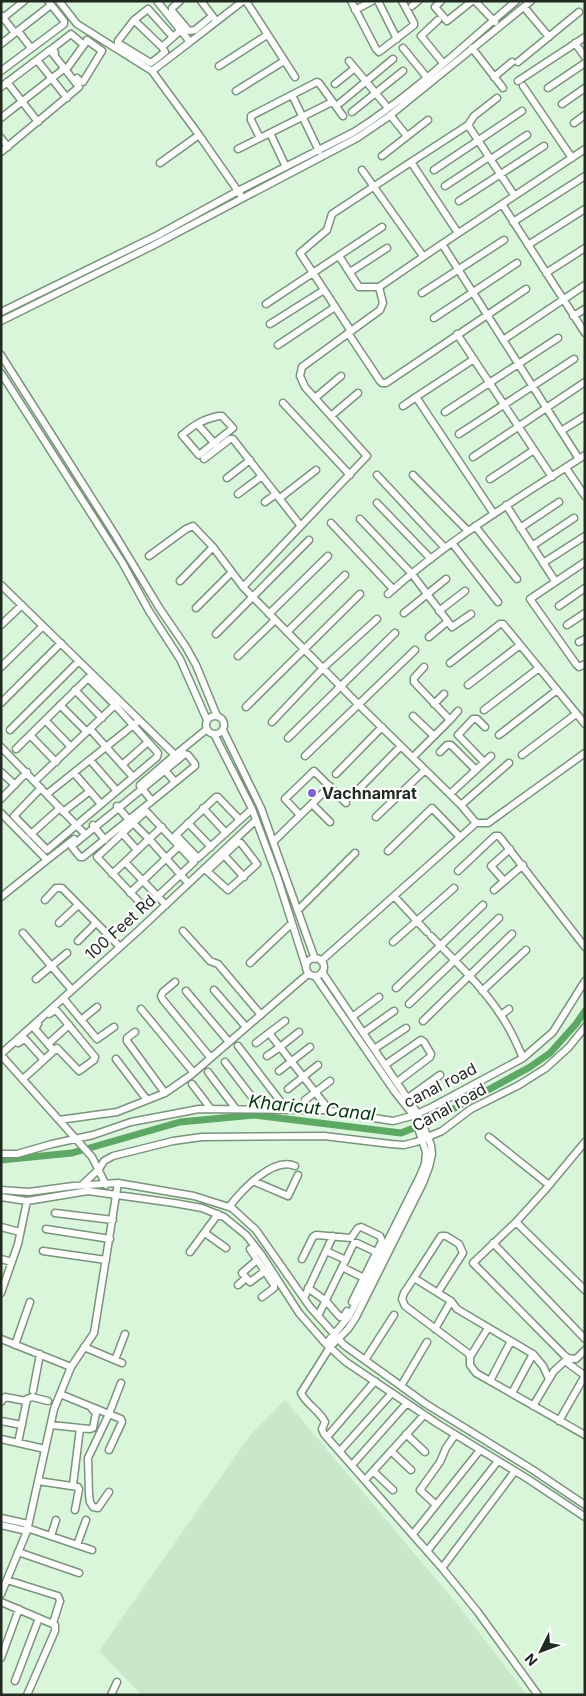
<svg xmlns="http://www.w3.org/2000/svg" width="586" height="1696" viewBox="0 0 586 1696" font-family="Inter,sans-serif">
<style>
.built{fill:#c8e8c9}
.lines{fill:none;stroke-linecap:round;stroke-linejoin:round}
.canal{stroke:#5ea866;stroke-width:7}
.minor-casing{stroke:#7a937b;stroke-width:9}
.minor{stroke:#fff;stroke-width:6}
.poi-dot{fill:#7c60db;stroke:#fff;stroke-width:2}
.labels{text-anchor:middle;stroke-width:4.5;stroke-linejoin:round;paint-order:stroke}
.poi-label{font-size:16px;font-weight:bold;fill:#202a21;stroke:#fff;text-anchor:start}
.street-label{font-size:16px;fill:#202a21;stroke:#fff}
.water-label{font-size:18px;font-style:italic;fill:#00380c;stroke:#fff}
</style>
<rect width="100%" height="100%" fill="#d9f5da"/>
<path class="built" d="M285,1400L458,1605L527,1695H142L99,1651L251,1434Z"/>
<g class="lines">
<path class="canal" d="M1,1160L72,1153L180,1122L254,1115L401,1133L431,1121L530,1067L550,1053L576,1024L585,1011"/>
<g class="minor-casing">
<path id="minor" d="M59,1L77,24L152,71L199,135L240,194
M180,1L172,8V11L189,31L195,30L212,16
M201,1L214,18
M246,1L295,77
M351,1L376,49L379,52L414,25V23L402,1
M378,1L397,39
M441,1L435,7L447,21L472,1
M475,1L495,22
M412,6L418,1
M524,7L549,37
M355,10L372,1
M1,15L15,33L1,44
M3,18L24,1
M134,20L162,47L181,30
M438,20L421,36L443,63
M18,31L31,48
M15,33L51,5
M190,42L243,1
M575,43L585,57
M162,47L165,52L151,63L118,43V41L134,20L148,9L173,37
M403,48L429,80
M472,48L503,88
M55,53L53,48L71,34L84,45
M37,60L67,98
M349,61L388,108
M518,62L579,12
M219,66L267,35
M68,67L86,42
M1,71L64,24V21L48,1
M152,71L190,42L157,1
M494,77L512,62
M77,78L80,81L83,82L102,51L87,40
M518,81L585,37
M7,82L38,122
M335,84L355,68
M523,86L572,158
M1,87L50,50L79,87L1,152
M548,88L585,63
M236,91L284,61
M292,95L319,151
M340,103L393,59
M562,104L585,88
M352,112L403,71
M390,115L407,136
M1,118L65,68
M574,123L585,115
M468,125L514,195
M270,133L286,167
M1,138L8,147
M260,138L251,120V116L317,82L319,83L343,116
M238,149L332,102
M382,156L428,120
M491,159L527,135
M411,162L468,125L474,116L497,98
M160,163L199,135
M362,170L423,256
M434,170L522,111
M445,186L489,157
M459,201L544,146
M502,204L585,333
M513,222L585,176
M442,244L585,149
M528,245L585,209
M339,256L359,287H379
M350,272L387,248
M546,273L585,248
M422,293L504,240
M266,304L382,227
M1,312L158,235L238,191L354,132C411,96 464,45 516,1
M573,316L585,309
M434,318L517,263
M1,321L152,246L357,138L388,117L531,1
M270,324L324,290
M351,331L300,253L327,230L332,214L411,162L458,233
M348,333L380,381L382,383H386L526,289
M457,334L552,477
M503,340L585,285
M278,345L335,307
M1,355L114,533L160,609L186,647L196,665L217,716
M474,359L416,397L494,514
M1,373L122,562L149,611L180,659L207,720
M315,398L341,376
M283,403L350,475
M403,406L416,397
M445,412L558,338
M219,416H222L233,428L199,455L182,435C194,425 203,419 219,416Z
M331,416L358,393
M200,427L216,445
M561,431L585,416
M459,434L574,359
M473,457L585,382
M204,459L230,439H233L300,525
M566,468L585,496
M377,475L445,548
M413,475L468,531
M227,478L250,460
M490,479L534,450
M238,494L262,476
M280,498L316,470
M265,502L276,494
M377,503L431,559
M506,505L555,581
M360,519L412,574L452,627L471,614
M331,523L393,589
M475,526L517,579
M520,528L559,502
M452,543L498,602
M532,546L574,518
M149,556L186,529L193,526L213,547L243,587
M585,562L530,599L576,664L579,667L585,664
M543,563L585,536
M180,581L213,547
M1,585L175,755L207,729
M388,594C448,540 517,499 585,455
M559,606L585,588
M196,608L231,573
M439,611L465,591
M404,613L446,579
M269,614L328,556
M1,625L22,605
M567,625L585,613
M287,632L345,575
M216,634L309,540
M429,637L447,622
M579,642L585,639
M238,656L275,620
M450,663L500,624H503L585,724
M1,667L43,626
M468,685L520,645
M75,690L102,718
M1,703L61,643
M434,704L444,694
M60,705L87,732
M246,707L360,594
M484,710L539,668
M413,716L434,736
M206 725a9 9 0 1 1 18 0a9 9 0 1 1-18 0Z
M45,720L71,747
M450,720L458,711
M272,722L323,668L377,619
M90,729L133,777
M10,730L79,661
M223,730L261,808L315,959
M214,734L252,809L277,876L306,967
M30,735L56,762
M499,735L557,690
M288,738L395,633
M1,747L83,832
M16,749L88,678L115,705L158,753L157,757L47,850L14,816L41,788
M440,752L447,745H451L476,770
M185,754L188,755L195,764V766L83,857H80L72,847L73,845Z
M522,755L576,714
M305,756L415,650
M413,757L450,720L414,682V678L424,667
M90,760L117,791
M484,762L458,735L473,719H477L485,727
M122,765L148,742
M163,768L175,782
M1,772L15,785
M74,773L101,804
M336,774L382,727
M35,781L117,703
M140,785L175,755
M140,786L152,801
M355,793L401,746
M47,794L136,723
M450,794L491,756
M1,799L27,772
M312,804L330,822
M461,805L509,763
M117,806L129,820
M203,808L226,833
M146,811L194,862L145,908L97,857Z
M63,812L90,791
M1,813L47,860L1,897
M300,815L285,799L314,771L346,803
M376,817L425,770
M240,820L218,797H216L176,835L198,858L252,809
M133,823L149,839L162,827
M188,823L211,847
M476,823H488L585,753
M93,825L105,840
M122,833L137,850
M31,834L60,808
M238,842L241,843L257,864L228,890L207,871Z
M273,842L330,786
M388,851L432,808L460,837
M222,853L244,877
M47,860L74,839
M458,871L495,836H499L585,947
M112,874L125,862
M504,881L491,866L510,849
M494,890L523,865
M130,893L179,846
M394,896L427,932
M45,900L56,888H62L120,947
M166,905L125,862L149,839L188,883
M298,910L355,853
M59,923L78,905
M183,931L210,961L218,964L261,1015
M23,933L72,990
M431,936C455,961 483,987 502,1017C511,1030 517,1044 523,1058
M78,941L96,923
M393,942L454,888
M306 967a9 9 0 1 1 18 0a9 9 0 1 1-18 0Z
M321,961L476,823L461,805L358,704L243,587L367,456L305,387L300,376L302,367L380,310L383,303L379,287L442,244L579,459
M250,963L291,924
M322,972L418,1114L431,1145L432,1154L429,1167L423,1183L356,1317L348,1329L330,1347L301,1393C307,1405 319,1410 325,1422L322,1429L324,1434L442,1568L477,1611L538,1695
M315,976L395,1092L414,1116L426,1152L425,1164L420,1176L363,1290L349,1316L326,1344
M36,979L67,953
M175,982L163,992L161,996L163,1000L210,1057
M396,988L483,905
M214,990L246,1027
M186,991L229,1042
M482,991L526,950
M63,998L97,1039L114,1027
M409,1004L499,918
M141,1009L193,1072
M501,1015L509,1009
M352,1017L379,997
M81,1020L97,1007
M423,1021L512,934
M38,1024L35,1029L54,1051
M135,1032L127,1038V1041L165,1093
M269,1033L285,1021
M363,1033L394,1011
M18,1043L25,1039L44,1060
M256,1043L269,1033L280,1047L299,1032
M48,1044L69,1025
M238,1046L287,1110
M374,1049L406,1028
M1,1054L139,930L256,820
M1,1055L92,1157L106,1185
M267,1056L280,1047L330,1111
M116,1059L147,1100
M225,1062L261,1109
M385,1065L421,1040L424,1042L431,1054L430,1057L397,1082
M279,1071L310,1047
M208,1072L236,1109
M23,1079L57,1048L79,1071L94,1060L95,1057L57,1011H54L49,1014
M192,1084L211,1109
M288,1089L318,1065
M408,1098L440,1075
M305,1100L330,1081
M59,1120L117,1112L165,1093L191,1075L308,974
M489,1137L549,1185
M1,1154H17L52,1144L93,1135L131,1122L199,1109L324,1110L393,1121L412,1116L432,1107L523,1058L553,1032L585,981
M253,1181L288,1196L298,1175
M82,1185L99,1169L104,1161L113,1156L173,1141L202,1137L324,1136L391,1144L404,1145L416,1142L442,1131L471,1109L519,1085L546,1068L569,1047L585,1027
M1,1190L29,1192L73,1186L118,1183L194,1196L232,1208L256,1230L310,1307L344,1345L426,1404L533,1470L585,1505
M1,1197L27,1201L88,1191L174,1203L202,1208L224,1217L246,1235L261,1254L299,1313L326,1344L346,1362L438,1424L528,1479L585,1517
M229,1207C241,1191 273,1156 295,1166
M55,1213L113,1220
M516,1222L545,1190L585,1142
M1,1227L20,1232
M46,1229L110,1239
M205,1233L226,1248
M493,1243L585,1339
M250,1249L274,1285V1288L262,1297
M43,1251L106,1260
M326,1251L346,1260
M190,1252L218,1214
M1,1259L12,1262
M302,1259L313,1237L316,1235L351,1238L358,1228L361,1227L380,1236L382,1241L352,1302
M257,1260L242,1273L250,1282L265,1271
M342,1267L364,1278
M414,1278L441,1236H446L459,1244L463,1253L438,1292
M238,1285L246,1278
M308,1288L326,1301L340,1317L344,1316L347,1311
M585,1290L516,1222L473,1263L564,1355L568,1358L576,1359L585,1350
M1,1293L18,1244L27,1201
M304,1298L333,1236
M318,1316L354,1243H357L376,1252
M435,1329L451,1301
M1,1339L71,1367
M15,1345L30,1302
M84,1347L122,1363
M533,1354L543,1366L549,1379
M470,1357L488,1328
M115,1360L125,1334
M365,1360L394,1315
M490,1381L511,1341
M401,1386L427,1342
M33,1391L40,1354
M512,1393L533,1354L457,1309L451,1301L414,1278L404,1293L402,1299L405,1306L469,1354L470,1357V1365L476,1373L585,1435
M60,1394L121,1419L122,1422L109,1450
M1,1402L5,1397L26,1401
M533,1406L554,1371L565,1361L584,1375L583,1379L559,1421
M1,1421L22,1425
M51,1425L80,1428L73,1485
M80,1428L90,1429L93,1428L96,1413L92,1409
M406,1434L425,1452
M327,1437L375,1381
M1,1439L45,1449
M18,1443L27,1399L32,1397L48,1401
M340,1451L392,1393
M391,1451L411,1470
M352,1465L407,1403
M373,1471L393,1490
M365,1480L424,1415
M38,1481L78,1487L79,1489L75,1510
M109,1492L98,1508L93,1507L90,1502L89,1495L88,1458L109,1414L121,1383
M436,1505L420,1490L440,1462L446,1448L455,1435
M1,1518L28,1524
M1,1525L27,1531
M27,1528L92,1550
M413,1534L480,1450
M51,1536L56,1520
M77,1545L86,1520
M428,1550L498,1461
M18,1552L79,1573
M442,1568L515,1471
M7,1580L58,1596L60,1601L53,1623
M1,1594L27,1531L54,1409L71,1367L94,1333L118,1183
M1,1602L55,1625V1631L27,1695
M1,1658L19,1609
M15,1681L39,1618
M111,1695L117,1682"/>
</g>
<use href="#minor" class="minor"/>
</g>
<circle class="poi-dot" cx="312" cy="793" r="5"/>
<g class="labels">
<g class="poi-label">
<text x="322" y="799">Vachnamrat</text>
</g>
<g class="street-label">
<text transform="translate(120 927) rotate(-42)" y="6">100 Feet Rd</text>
<text transform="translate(440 1085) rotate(-27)" y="6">canal road</text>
<text transform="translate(449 1107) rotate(-29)" y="6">Canal road</text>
</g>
<g class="water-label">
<text transform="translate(312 1108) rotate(6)" y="6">Kharicut Canal</text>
</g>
</g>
<rect width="586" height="1696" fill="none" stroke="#202a21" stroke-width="5"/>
<g transform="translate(541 1651) rotate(228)" stroke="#ffffff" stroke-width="4" paint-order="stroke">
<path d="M0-4L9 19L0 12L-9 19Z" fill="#202a21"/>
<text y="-8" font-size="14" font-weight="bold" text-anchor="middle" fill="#202a21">N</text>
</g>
</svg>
